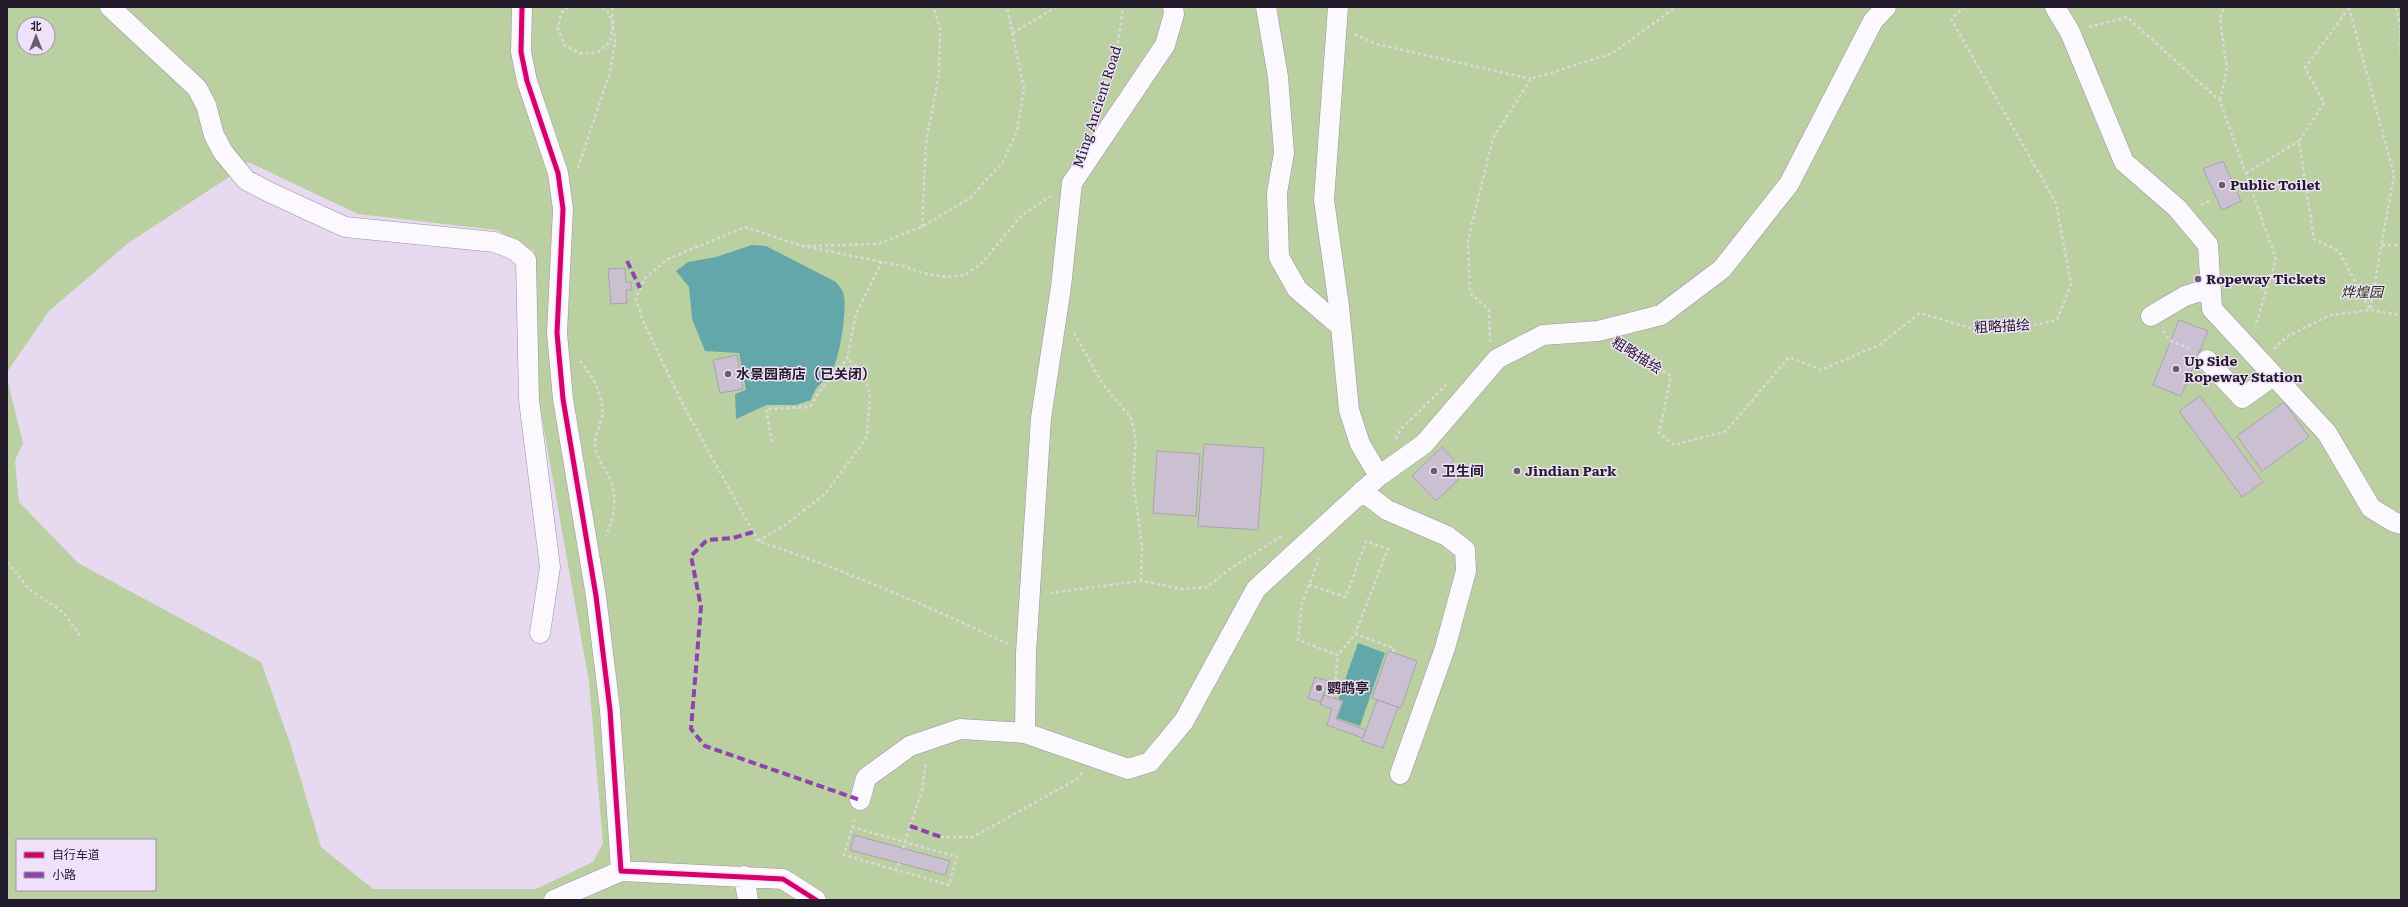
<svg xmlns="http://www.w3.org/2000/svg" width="2408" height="907" viewBox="0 0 2408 907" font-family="Literata,'Noto Sans SC',serif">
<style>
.green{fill:#bbd0a1;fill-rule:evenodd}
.water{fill:#64a7aa}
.building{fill:#cac0d2;stroke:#aaa0b2}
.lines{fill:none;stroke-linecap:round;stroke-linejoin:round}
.minor-casing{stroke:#9b91a2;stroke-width:21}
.path{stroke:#ddd8e0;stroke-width:2.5;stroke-dasharray:3 3;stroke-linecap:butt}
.minor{stroke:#fbf9fd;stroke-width:20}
.path-bridge{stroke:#ddd8e0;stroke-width:2.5;stroke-dasharray:3 3;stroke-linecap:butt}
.quiet{stroke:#8e44ad;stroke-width:4;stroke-dasharray:8 4;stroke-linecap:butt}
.cycleway-casing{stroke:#efe1fa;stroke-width:8}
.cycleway{stroke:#d6006c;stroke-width:5}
.poi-dot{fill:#675d6f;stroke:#efe1fa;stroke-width:1.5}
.labels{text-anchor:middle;stroke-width:3;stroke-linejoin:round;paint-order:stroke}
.street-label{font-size:14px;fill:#231a2a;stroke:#efe1fa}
.poi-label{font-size:14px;font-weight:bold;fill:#231a2a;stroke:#efe1fa;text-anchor:start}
.park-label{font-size:14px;font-style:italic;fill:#203305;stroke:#efe1fa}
</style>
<rect width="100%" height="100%" fill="#e6d9f0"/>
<path class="green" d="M7,7H2401V900H7V378L23,444L15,460L19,502L78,563L261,662L289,740L321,847L373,889H536L593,862L603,843L589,682L538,396L534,251L496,230L358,214L248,162L229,177L127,244L49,311L7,372ZM24,24H48V48H24ZM17,840H155V890H17Z"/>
<path class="water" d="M752,245L766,246L836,282C838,285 842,289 843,292C848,305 840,357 833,368C826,382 816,383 811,400L796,405H767L736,419L735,394L746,390L739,353L705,351L692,319L689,287L676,271L688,262L716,257Z
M1358,643L1385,653L1360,726L1337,718L1343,702L1338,700Z"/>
<path class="building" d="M2223,161L2241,201L2222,210L2203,169Z
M625,268L626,282H631L632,290H626L627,303L611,304L608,269Z
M2179,320L2208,331L2181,396L2153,385Z
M737,355L743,389L720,393L713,360Z
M2200,396L2263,482L2242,497L2179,411Z
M2284,402L2309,437L2262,471L2237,436Z
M1204,444L1264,448L1258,530L1198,526Z
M1442,447L1454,460L1447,466L1459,479L1436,501L1412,476Z
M1157,451L1200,454L1196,516L1153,513Z
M1388,651L1417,661L1401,708L1372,698Z
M1315,677L1328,681L1321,702L1308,698Z
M1324,695L1343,701L1336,719L1366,730L1363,738L1327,725L1332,709L1320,704Z
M1377,700L1398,707L1383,748L1362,741Z
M854,835L950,861L945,875L850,850Z"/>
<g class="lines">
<g class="minor-casing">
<path id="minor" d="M110,7L197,88L206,105L214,135L223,152L246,180L271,193L345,227L494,242L513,249L526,260L529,400L550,567L540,633
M522,7L521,52L527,81L558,173L563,209L557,333L563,399L596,596L610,710L621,871
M1266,7L1278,77L1284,153L1277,193L1279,257L1297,289L1340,326
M1338,7L1324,200L1339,306L1349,410L1360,444L1379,476
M2055,7L2070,32L2124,162L2177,208L2208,245L2212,309L2327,433L2371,508L2394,522L2401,524
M2151,316L2185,296L2210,288
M2207,360L2242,398L2273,376
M1362,491L1387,510L1447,536L1465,550L1466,571L1445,648L1400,774
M1025,733L1026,653L1041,418L1061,287L1072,183L1165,45L1174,14L1173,7
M860,800L866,778L910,746L960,729L1025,733L1128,769L1150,762L1184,721L1256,589L1379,476L1424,444L1497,359L1543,335L1598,331L1661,315L1722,269L1789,184L1873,21L1886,7
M744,876L748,900
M554,900L621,871L783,879L816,900"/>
</g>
<path class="path" d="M568,7L561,13L558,30L565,46L580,53H597L610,42L613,23L612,7
M2396,7L2400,25L2401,58
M2349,8L2305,68L2324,103L2299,141L2314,239L2339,251L2370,310L2401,315
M2089,27L2127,17L2220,101L2276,259L2255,327
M1013,33L1056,7
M1355,34L1376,44L1531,79
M2220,100L2227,69L2220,19L2224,7
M1098,106L1117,50L1123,7
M578,168L610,72L615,42
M2246,173L2299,141
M2201,205L2211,200
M922,227L926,143L939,74L940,30L934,7
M2382,245H2401
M807,246L877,244L922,227L970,198L1003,162L1017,131L1024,89L1007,7
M2163,331L2171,341L2191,349
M1074,333L1102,383L1131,418L1136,439L1133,480L1142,546L1141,581
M1490,342L1489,310L1470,293L1468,240L1493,138L1531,79L1613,53L1676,7
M1622,346L1671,376L1659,433L1674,445L1726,431L1789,357L1821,370L1879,345L1920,313L1970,328L2024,327L2057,320L2071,284L2056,203L1951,19L1964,7
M2274,349L2286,337L2330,315L2370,310L2394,175L2349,7
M580,361C592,374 605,398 602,417C600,426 594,437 595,446C598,462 606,468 611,482C618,500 613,519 606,536
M1396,439L1401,429L1447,384
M772,442L766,409L810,407L819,392L847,359L856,314L882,261
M758,541L785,525L825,494L867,437L870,394L862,370L847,359
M7,562L29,589L64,613L81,637
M1309,585L1346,597L1366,541L1388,549L1355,634L1338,655L1298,640L1302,603L1319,559
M1050,593L1141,581L1182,589L1207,587L1231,568L1282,536
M1355,634L1394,648L1393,653
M1008,644C926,605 844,570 758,541L683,405L643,321L636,298L645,278L668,259L745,227L802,246L903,266L923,273L945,277L965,275L982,263L1022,215L1051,196
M1331,697L1335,685L1338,655
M852,827L957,857L949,885L844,855L855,818
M941,837H973L1077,779L1082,773
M903,848L922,790L926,762
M896,871L899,863"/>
<use href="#minor" class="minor"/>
<path class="path-bridge" d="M602,7C613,13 614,31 615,42"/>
<path class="quiet" d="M627,261L640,288
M753,532L733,538L707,540L691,556L701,607L691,729L705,746L860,800
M910,826L941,837"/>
<g class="cycleway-casing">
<path id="cycleway" d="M522,7L521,52L527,81L558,173L563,209L557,333L563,399L596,596L610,710L621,871L783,879L816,900"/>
</g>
<use href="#cycleway" class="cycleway"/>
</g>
<g class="poi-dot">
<circle cx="2222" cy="185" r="4"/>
<circle cx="2198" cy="279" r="4"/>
<circle cx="2176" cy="369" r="4"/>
<circle cx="728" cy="374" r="4"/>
<circle cx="1434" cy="471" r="4"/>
<circle cx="1517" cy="471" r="4"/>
<circle cx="1319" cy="688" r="4"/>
</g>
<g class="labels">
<g class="street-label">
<text transform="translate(1097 107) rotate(-72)" y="5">Ming Ancient Road</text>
<text transform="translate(2002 326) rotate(-3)" y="5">粗略描绘</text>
<text transform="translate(1637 355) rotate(32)" y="5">粗略描绘</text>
</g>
<g class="poi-label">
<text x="2230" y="190">Public Toilet</text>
<text x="2206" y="284">Ropeway Tickets</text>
<text x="2184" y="366">Up Side<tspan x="2184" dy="16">Ropeway Station</tspan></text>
<text x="736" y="379">水景园商店（已关闭）</text>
<text x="1442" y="476">卫生间</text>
<text x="1525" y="476">Jindian Park</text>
<text x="1327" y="693">鹦鹉亭</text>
</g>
<g class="park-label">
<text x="2362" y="297">烨煌园</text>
</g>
</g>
<rect width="2408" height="907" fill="none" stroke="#231a2a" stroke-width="16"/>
<rect x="16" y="839" width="140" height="52" fill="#efe1fa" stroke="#9d91a7"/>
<rect x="24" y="852" width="20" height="6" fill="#d6006c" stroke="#9d91a7"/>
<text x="52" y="859" font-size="12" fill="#231a2a">自行车道</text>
<rect x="24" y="872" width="20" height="6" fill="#8e44ad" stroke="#9d91a7"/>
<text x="52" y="879" font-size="12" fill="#231a2a">小路</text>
<g transform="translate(36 36)"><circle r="19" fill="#efe1fa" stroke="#9d91a7"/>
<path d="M0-3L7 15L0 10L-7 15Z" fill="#675d6f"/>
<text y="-6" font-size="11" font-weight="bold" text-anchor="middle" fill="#231a2a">北</text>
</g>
</svg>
